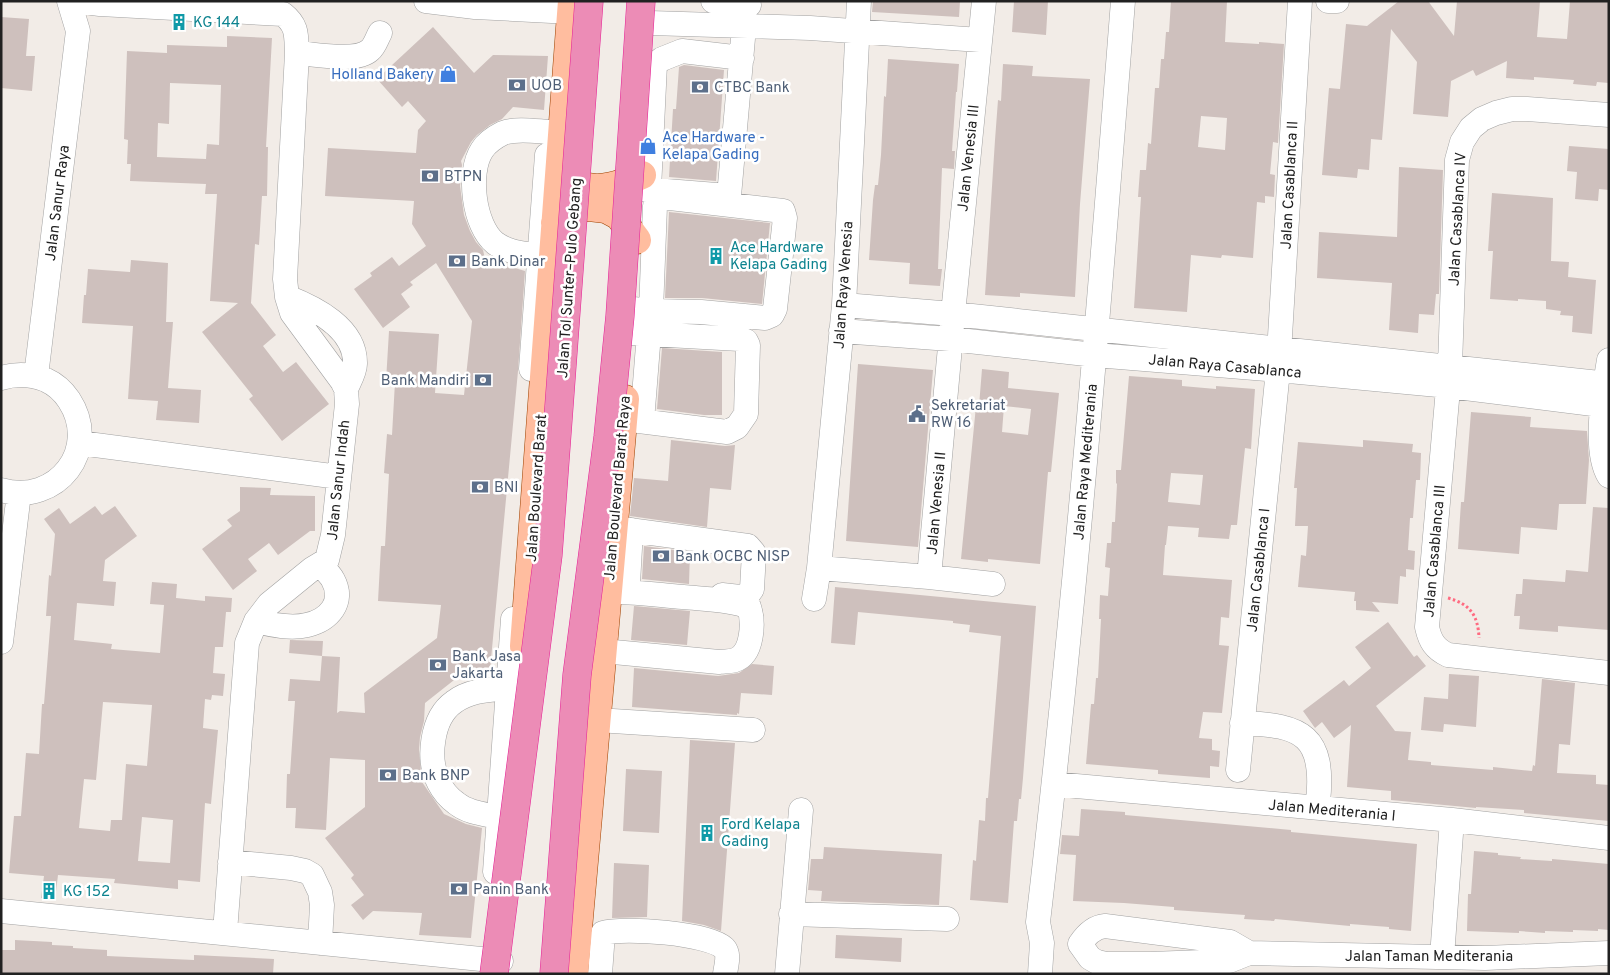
<svg xmlns="http://www.w3.org/2000/svg" width="1610" height="975" viewBox="0 0 1610 975" font-family="Overpass,sans-serif">
<style>
.building{fill:#cec0bd;fill-rule:evenodd}
.lines{fill:none;stroke-linecap:round;stroke-linejoin:round}
.minor-casing{stroke:#a2a2a2;stroke-width:25}
.major-casing{stroke:#9e4200;stroke-width:29}
.path{stroke:#ff6b81;stroke-width:3;stroke-dasharray:2.5 2.5;stroke-linecap:butt}
.minor{stroke:#fff;stroke-width:24}
.major{stroke:#ffbd9f;stroke-width:28}
.highway-bridge-casing{stroke:#e61f95;stroke-width:29;stroke-linecap:butt}
.highway-bridge{stroke:#ec8cb6;stroke-width:28}
.labels{text-anchor:middle;stroke-width:5;stroke-linejoin:round;paint-order:stroke}
.culture-label{font-size:15px;fill:#0d838f;stroke:#fff;text-anchor:start}
.shop-label{font-size:15px;fill:#366cbe;stroke:#fff;text-anchor:end}
.service-label{font-size:15px;fill:#4e5e75;stroke:#fff;text-anchor:start}
.street-label{font-size:15px;fill:#212121;stroke:#fff}
</style>
<rect width="100%" height="100%" fill="#f2ece7"/>
<path class="building" d="M873,1H960L959,17L872,12Z
M1014,1H1048L1046,35L1012,32Z
M1171,1H1227L1225,42L1259,44V42L1284,44L1278,143L1273,142L1270,174L1275,175L1274,197L1265,196V203L1257,202L1253,258L1222,255L1221,258L1191,255L1187,312L1134,308L1141,197H1138L1140,170H1146L1148,143L1151,144L1155,88H1159L1161,59H1164L1166,32H1169ZM1201,116L1227,118L1225,150L1198,147Z
M1399,1H1428L1454,36L1457,1H1540L1537,37L1567,39L1570,1H1609V83L1597,82L1596,86L1573,84L1574,80L1534,77V80L1506,78L1507,61L1476,76L1473,70L1451,81L1448,117L1413,114L1417,62L1391,29L1382,140L1371,139L1369,170L1358,169L1357,178L1322,175L1329,88L1340,89L1346,24L1367,26Z
M1,17L29,19L26,56H35L32,91L1,88Z
M433,27L474,73L493,55L548,56L544,110L513,107L502,119L490,125L477,135L471,142L461,161L462,165L460,186L464,215L470,231L476,242L483,250L485,259L525,271L518,371L490,670L468,669L425,703L424,721L420,737L419,750L422,782L444,814L466,824L482,828L471,938L419,935L422,913L373,911L363,920L351,905L364,895L351,878L354,875L325,838L365,807V760L330,758L326,830L295,828L296,808H286L287,774H290L295,701H288L290,679L320,681L322,656L340,657L337,713L340,711L365,713L364,693L437,638L441,605L378,601L381,546H385L389,474L384,473L387,434L392,435L395,382L386,381L389,331L439,334L435,393L464,395L472,321L436,263L410,282L413,285L401,294L410,307L383,328L354,289L372,276L370,273L392,257L399,266L426,246L412,224L414,201L325,196L328,148L416,153L418,130L426,121L408,101L402,107L377,79Z
M227,36L272,38L266,147H268L267,196H262L259,245L255,244L251,303L276,335L263,346L283,372L296,362L329,404L282,441L249,399L253,396L202,332L238,303L210,301L217,194H205L206,184L130,181L131,164H127L128,140L124,139L127,51L167,53V45L227,47ZM170,83L221,85L219,145L207,144L206,159L157,157L158,123L169,124Z
M888,59L959,64L957,92H956L952,151H955L954,169L942,168L938,269H942L940,286L909,284L910,263L869,260L873,200L875,185H878L881,155L884,96L886,97Z
M1003,64L1033,66L1032,76L1090,79L1080,204L1075,297L1020,293V297L985,295L995,140L998,100L1001,101Z
M684,65L724,70L716,181L669,177L673,109H676L679,67Z
M1569,146L1609,149V190L1599,189L1598,201L1575,199L1577,172L1567,171Z
M1399,167L1443,170L1439,294H1436L1434,315L1419,314L1418,333L1389,330L1392,283L1317,278L1319,232L1397,237Z
M1492,193L1553,198L1551,261L1569,262L1568,277L1596,280L1592,334L1572,332L1573,316L1560,315L1561,311L1546,309V301L1518,299V301L1490,299L1493,251H1488Z
M669,212L770,223L762,304L702,298H665Z
M131,260L168,263L166,322H173L168,388L201,390L199,423L156,420L158,401L128,399L133,326L82,323L84,295H86L88,269L130,272Z
M662,348L722,352V415H704L657,409Z
M858,364L933,370L918,547L846,541Z
M982,369L1009,372L1008,388L1059,393L1051,472H1048L1040,564L988,559V562L961,559L976,406H979ZM1004,406L1031,409L1028,435L1002,432Z
M1129,376L1182,380V386L1216,389V386L1255,389L1251,449L1245,448L1237,525H1231L1229,539L1198,537L1199,528L1168,526L1166,545H1165L1163,575L1232,580L1229,618L1221,617L1219,645L1229,646L1222,713L1203,712L1199,738L1212,739V750L1220,751L1219,767L1210,766V778L1158,774V770L1086,764L1091,704H1094L1096,678H1098L1101,619H1099L1100,595L1108,596L1110,568L1105,567L1107,543H1111L1112,522H1115L1117,484L1116,483V470H1121ZM1171,473L1203,475L1200,505L1168,502Z
M1471,412L1531,417L1530,427L1587,431L1589,460L1586,504H1559L1557,530L1521,527L1519,554L1458,549L1461,502H1464Z
M671,440L725,446L735,445L731,490L710,488L707,527L630,516L634,478L668,481Z
M1363,440L1413,444L1412,452L1421,453L1420,480H1416L1413,518H1410L1408,550L1415,551L1414,570L1406,569V577L1400,576L1398,604L1372,602L1380,612L1356,610V601H1354L1355,592L1298,587L1301,555L1306,556L1308,526H1295L1297,488H1294L1298,442L1363,447Z
M240,487L271,488L270,495L315,496V531H310L278,555L269,543L248,559L257,571L233,590L202,549L232,526L227,520L240,511Z
M95,506L102,515L115,506L137,536L105,560L103,581L116,582L114,606L77,603L74,640L112,644L111,649L160,653L164,605L150,604L152,582L177,584L176,598L205,601V596L232,598L231,612H226L223,647H215L213,673L225,674L223,696L212,695L211,700L205,699L203,728L218,730L211,804L205,803L200,882L178,880V889L114,883L115,879L58,875L55,900L41,898L44,876L9,873L14,816H21L26,753L39,754L42,704H44L51,616H46L49,575L51,576L55,534L44,519L59,508L70,524ZM103,702L152,705L147,766L126,764L122,820H111L110,831L79,828L84,779L96,780ZM142,817L173,820L170,863L138,861Z
M1593,507L1609,508V630L1558,626V632L1519,629L1520,616H1514L1516,594H1522L1523,579L1565,582L1566,570L1588,572Z
M644,546L690,552L689,584L642,579Z
M835,587L1036,606L1023,778L1021,799H1019L1017,821H1014L1008,903L970,900L973,860L976,861L979,820L985,821L986,798H988L1001,636L969,632L970,625L953,623V621L858,612L855,645L831,643Z
M634,606L690,611L687,645L631,640Z
M1388,622L1414,657L1417,655L1426,666L1376,706L1395,731L1411,732L1408,760L1431,762V765L1493,770V767L1532,771L1533,765L1535,766L1542,679L1575,683L1570,745L1559,744L1557,773L1596,775V784L1609,785V821L1524,813V810L1476,807V808L1391,800V791L1347,787L1351,725L1334,738L1322,722L1315,728L1303,711L1344,680L1349,686L1371,668L1355,647Z
M290,640L323,641L322,656L289,653Z
M752,664L774,666L772,695L741,693L739,714L737,713V715L632,707L634,668L718,676L739,673Z
M1449,674L1479,676L1476,727L1444,724L1443,732L1421,730L1424,697L1448,699Z
M690,740L735,743L721,931L704,925L682,921Z
M626,769L662,771L659,833L623,831Z
M1081,809L1125,812V815L1291,830V832L1417,844L1411,931L1389,929V927L1350,924V926L1275,919L1274,921L1244,919L1245,915L1174,910V907L1124,903L1073,901L1076,855L1060,854L1062,835L1079,836Z
M824,847L942,854L939,905L821,901L822,891L808,890L811,859H823Z
M1474,851L1498,853V855L1521,857L1520,859L1552,861V859L1609,864V930L1598,929V931L1573,930V932L1545,931V933L1519,931V933L1467,931L1468,894H1471Z
M614,863L649,865L647,917L612,918Z
M836,935L902,938L901,962L835,958Z
M15,940L52,942V945L73,946V948L107,950V956L194,960V955L274,959L273,974H1V950H15Z"/>
<g class="lines">
<g class="minor-casing">
<path id="minor" d="M77,1L100,4L283,14C298,26 296,35 297,53L285,279L287,297L292,313L342,381L346,389L347,404L333,535L327,560L312,569L269,604L256,621L247,643L225,932
M426,1L475,7L571,12
M713,1L749,5
M1328,1H1337
M650,23L810,28L980,40
M297,53C316,54 356,63 370,50C375,46 377,38 380,33
M1609,115L1527,109H1512L1496,113L1482,119L1471,128L1462,142L1457,160L1450,366L1427,627C1430,641 1435,649 1448,655L1609,673
M641,189L729,196L744,27
M649,189L655,64L662,59L682,51L742,58
M539,256C523,253 509,253 495,243C474,226 467,173 482,150C487,142 495,137 503,133C517,128 534,131 549,132
M287,297C315,308 356,328 355,364C355,372 349,382 346,389
M844,305L953,314L1609,384
M633,309L651,311L701,312L765,318L772,315L775,309L785,218L783,211L670,198L661,199L655,206L651,311
M841,331L950,339L1095,355L1278,370L1449,386L1609,406
M1609,360C1604,390 1593,450 1609,476
M531,369L547,155
M36,376L78,31L69,1
M1,378C17,373 31,374 46,380C55,384 63,391 69,400C101,449 57,506 1,490
M623,419L727,432L737,427L746,414L748,345L746,341L740,339L631,333
M642,421L649,333
M80,443L339,477
M614,528L748,546L754,553L752,589L747,596L740,597L722,595
M819,568L929,577L993,584
M929,577L953,314L984,1
M628,583L631,530
M814,599L819,568L844,305L859,1
M256,621C272,625 291,629 307,625C329,620 345,602 333,580C330,574 324,569 320,565
M1,642L19,493
M603,651L719,662C724,661 730,662 735,660C753,654 754,622 749,607C731,599 703,599 683,597C658,595 633,591 608,592
M597,720L753,730
M1242,723C1303,725 1325,736 1318,802
M1238,770L1278,370L1300,1
M1054,784L1452,820L1609,838
M499,817C485,814 468,813 456,803C449,798 443,791 439,783C427,760 431,718 454,702C470,690 489,690 509,688
M230,862L291,868L305,871L312,875L320,892L322,905L320,943
M495,872L513,619
M1,911L501,961
M791,914L947,919
M1080,944L1090,958L1097,962L1106,964H1151L1229,961L1249,953L1485,958L1609,953
M1080,944C1086,935 1094,927 1105,926L1230,942L1249,953
M1442,957L1452,820
M600,974L603,933C624,927 708,933 724,948C730,954 726,966 725,974
M787,974L801,810
M1040,974L1042,943L1038,922C1074,616 1099,309 1123,1"/>
</g>
<g class="major-casing">
<path id="major" d="M560,170C566,175 572,181 579,184C599,194 624,183 642,175
M555,223L577,209L589,207L606,209L619,216L637,240
M524,646L572,1
M574,974L625,399"/>
</g>
<path class="path" d="M1448,598C1470,604 1478,615 1479,638"/>
<use href="#minor" class="minor"/>
<use href="#major" class="major"/>
<g class="highway-bridge-casing">
<path id="highway-bridge" d="M494,974L548,555L589,1
M554,974L577,675L608,437L620,316L641,1"/>
</g>
<use href="#highway-bridge" class="highway-bridge"/>
</g>
<defs>
<g id="building-bare" transform="scale(1.35)"><path d="M-4-6H4V6H1V3H-1V6H-4ZM-2.5-4.3h1.7v1.8h-1.7ZM.8-4.3h1.7v1.8H.8ZM-2.5-1h1.7V.8h-1.7ZM.8-1h1.7V.8H.8Z" fill="#0f9aa8" stroke="#fff" stroke-width="2.5" paint-order="stroke"/></g>
<g id="shop-bare" transform="scale(1.35)"><path d="M-5-2.5h2.3a2.7 3.5 0 0 1 5.4 0H5L5.5 6h-11ZM-1.5-2.5h3a1.5 2.3 0 0 0-3 0Z" fill="#3f7fe0" stroke="#fff" stroke-width="2.5" paint-order="stroke"/></g>
<g id="bank-bare" transform="scale(1.35)"><path d="M-6-4H6V4H-6ZM0-2.3a2.3 2.3 0 1 0 0 4.6a2.3 2.3 0 1 0 0-4.6Z" fill="#5c6f8a" stroke="#fff" stroke-width="2.5" paint-order="stroke"/></g>
<g id="civic-bare" transform="scale(1.35)"><path d="M-.6-6.5H3V-4.5H.6V-3L4-1V1h2V6H-6V1h2V-1L-.6-3ZM-1.2 2.5V6h2.4V2.5Z" fill="#5c6f8a" stroke="#fff" stroke-width="2.5" paint-order="stroke"/></g>
</defs>
<g fill-rule="evenodd">
<use href="#building-bare" x="179" y="22"/>
<use href="#shop-bare" x="448" y="74"/>
<use href="#bank-bare" x="517" y="85"/>
<use href="#bank-bare" x="700" y="87"/>
<use href="#shop-bare" x="648" y="146"/>
<use href="#bank-bare" x="430" y="176"/>
<use href="#building-bare" x="716" y="256"/>
<use href="#bank-bare" x="457" y="261"/>
<use href="#bank-bare" x="483" y="380"/>
<use href="#civic-bare" x="917" y="414"/>
<use href="#bank-bare" x="480" y="487"/>
<use href="#bank-bare" x="661" y="556"/>
<use href="#bank-bare" x="438" y="665"/>
<use href="#bank-bare" x="388" y="775"/>
<use href="#building-bare" x="707" y="833"/>
<use href="#bank-bare" x="459" y="889"/>
<use href="#building-bare" x="49" y="891"/>
</g>
<g class="labels">
<g class="culture-label">
<text x="193" y="27">KG 144</text>
<text x="730" y="252">Ace Hardware<tspan x="730" dy="17">Kelapa Gading</tspan></text>
<text x="721" y="829">Ford Kelapa<tspan x="721" dy="17">Gading</tspan></text>
<text x="63" y="896">KG 152</text>
</g>
<g class="shop-label">
<text x="434" y="79">Holland Bakery</text>
<text x="662" y="142" text-anchor="start">Ace Hardware -<tspan x="662" dy="17">Kelapa Gading</tspan></text>
</g>
<g class="service-label">
<text x="531" y="90">UOB</text>
<text x="714" y="92">CTBC Bank</text>
<text x="444" y="181">BTPN</text>
<text x="471" y="266">Bank Dinar</text>
<text x="469" y="385" text-anchor="end">Bank Mandiri</text>
<text x="931" y="410">Sekretariat<tspan x="931" dy="17">RW 16</tspan></text>
<text x="494" y="492">BNI</text>
<text x="675" y="561">Bank OCBC NISP</text>
<text x="452" y="661">Bank Jasa<tspan x="452" dy="17">Jakarta</tspan></text>
<text x="402" y="780">Bank BNP</text>
<text x="473" y="894">Panin Bank</text>
</g>
<g class="street-label">
<text transform="translate(968 158) rotate(-84)" y="5">Jalan Venesia III</text>
<text transform="translate(1289 185) rotate(-87)" y="5">Jalan Casablanca II</text>
<text transform="translate(57 203) rotate(-83)" y="5">Jalan Sanur Raya</text>
<text transform="translate(1457 219) rotate(-87)" y="5">Jalan Casablanca IV</text>
<text transform="translate(569 278) rotate(-86)" y="5">Jalan Tol Sunter–Pulo Gebang</text>
<text transform="translate(843 285) rotate(-86)" y="5">Jalan Raya Venesia</text>
<text transform="translate(1225 366) rotate(5)" y="5">Jalan Raya Casablanca</text>
<text transform="translate(1085 462) rotate(-85)" y="5">Jalan Raya Mediterania</text>
<text transform="translate(338 480) rotate(-84)" y="5">Jalan Sanur Indah</text>
<text transform="translate(536 488) rotate(-86)" y="5">Jalan Boulevard Barat</text>
<text transform="translate(617 488) rotate(-85)" y="5">Jalan Boulevard Barat Raya</text>
<text transform="translate(936 503) rotate(-85)" y="5">Jalan Venesia II</text>
<text transform="translate(1434 551) rotate(-85)" y="5">Jalan Casablanca III</text>
<text transform="translate(1258 570) rotate(-84)" y="5">Jalan Casablanca I</text>
<text transform="translate(1332 810) rotate(5)" y="5">Jalan Mediterania I</text>
<text x="1429" y="961">Jalan Taman Mediterania</text>
</g>
</g>
<rect width="1610" height="975" fill="none" stroke="#212121" stroke-width="5"/>
</svg>
